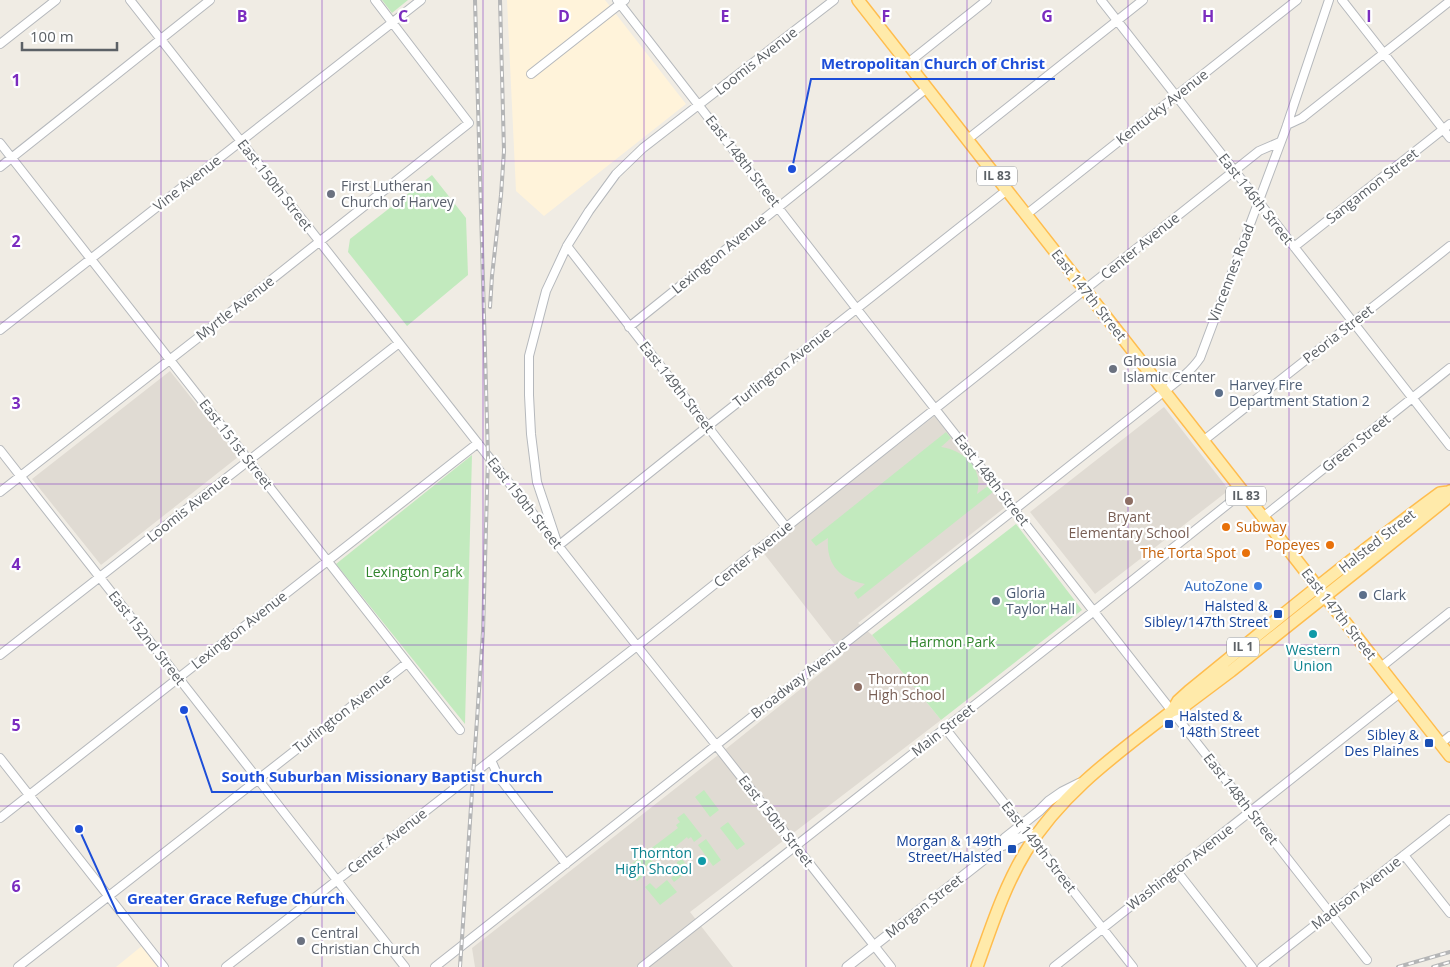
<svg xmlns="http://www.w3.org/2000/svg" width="1450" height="967" viewBox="0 0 1450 967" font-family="'Open Sans',sans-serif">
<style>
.commercial{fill:#fff3da}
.education{fill:#e0dbd3}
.green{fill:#c2eabe}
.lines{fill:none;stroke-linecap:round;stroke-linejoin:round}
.minor-casing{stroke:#b5b8bc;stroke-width:10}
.tertiary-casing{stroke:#b5b8bc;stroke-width:11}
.primary-casing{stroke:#ffbd4e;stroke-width:14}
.minor{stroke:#fff;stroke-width:8}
.tertiary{stroke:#fff;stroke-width:9}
.primary{stroke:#ffeaaa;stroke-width:11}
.rail-casing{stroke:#b4b5b6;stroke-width:4}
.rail{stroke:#fff;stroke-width:2;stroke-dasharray:5.5;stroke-linecap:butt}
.grid{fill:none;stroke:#7b2cbf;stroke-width:1;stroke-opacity:0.55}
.worship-dot{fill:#6b7280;stroke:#fff;stroke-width:2}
.service-dot{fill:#5c6f8a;stroke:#fff;stroke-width:2}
.education-dot{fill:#8d6e63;stroke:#fff;stroke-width:2}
.food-dot{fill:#e8710a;stroke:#fff;stroke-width:2}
.shop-dot{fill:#3f7fe0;stroke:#fff;stroke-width:2}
.transit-dot{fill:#1a4fb4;stroke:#fff;stroke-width:2}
.culture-dot{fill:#0f9aa8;stroke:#fff;stroke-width:2}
.labels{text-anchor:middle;stroke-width:4.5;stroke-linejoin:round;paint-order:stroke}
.shield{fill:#fff;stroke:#8d9094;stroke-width:1}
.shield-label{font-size:12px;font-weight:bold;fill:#5c6166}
.street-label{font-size:14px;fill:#5c6166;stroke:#fff}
.worship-label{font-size:14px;fill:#5b616d;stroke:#fff;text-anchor:start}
.service-label{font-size:14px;fill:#4e5e75;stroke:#fff;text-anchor:start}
.education-label{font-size:14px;fill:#785e54;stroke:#fff}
.food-label{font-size:14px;fill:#c56008;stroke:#fff;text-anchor:end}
.park-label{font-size:14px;fill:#30852c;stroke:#fff}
.shop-label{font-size:14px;fill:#366cbe;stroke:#fff;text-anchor:end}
.transit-label{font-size:14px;fill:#164399;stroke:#fff;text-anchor:end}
.culture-label{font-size:14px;fill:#0d838f;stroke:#fff}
.grid-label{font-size:16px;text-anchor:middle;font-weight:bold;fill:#7b2cbf;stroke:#fff;stroke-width:4.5;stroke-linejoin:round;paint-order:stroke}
.leader{fill:none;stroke:#1d4ed8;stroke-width:2}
.callout-dot{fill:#1d4ed8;stroke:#fff;stroke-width:2}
.callout-label{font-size:15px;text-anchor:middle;font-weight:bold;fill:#1d4ed8;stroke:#fff;stroke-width:4.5;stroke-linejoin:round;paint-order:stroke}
</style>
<rect width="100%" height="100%" fill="#f0ece4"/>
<path class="commercial" d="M507,0H605L686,104L544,216L516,191Z
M148,941L169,967H116Z"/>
<path class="education" d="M170,371L238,457L101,565L32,479Z
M1164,407L1229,490L1095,594L1030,512Z
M937,414L1008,505L858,623L872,635L941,720L690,912L733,967H475L472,948L727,748L843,655L762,551Z"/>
<path class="green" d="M382,0H408L392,13Z
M432,175L466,218L468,275L407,326L348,252L350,239Z
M946,432L951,438L941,447C957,449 975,460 978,478C979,483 978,489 977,494L988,486L993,492L858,599L854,593L865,584C839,579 826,564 828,538L816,546L811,540Z
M472,455L465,724L336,564Z
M1016,524L1082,610L941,720L872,635Z
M704,790L719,810L710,817L695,797Z
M684,813L702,836L694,842L691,837L688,839L687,837L675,847L677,849L670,855L666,851L656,860L649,850L678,828L676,825L680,822L677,818Z
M728,822L745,844L737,850L720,828Z
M706,839L721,860L713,866L698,845Z
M645,853L653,862L651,863H650L641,870L645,875L637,881L633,875L628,878L623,871Z
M682,859L690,870L674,882L671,878L681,870L677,864V862Z
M667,880L677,892L660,905L645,887L650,883L656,889Z"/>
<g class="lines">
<g class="minor-casing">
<path id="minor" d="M130,0L637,646L716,745L891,967
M617,0L856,308L1367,960
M1101,0L1450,446
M1342,0L1450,138
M0,44L56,0
M908,63L987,0
M531,74L625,0
M1287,125L1302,118L1450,1
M968,139L1143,0
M0,143L460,730
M0,167L210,0
M1027,214L1297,0
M567,246L786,527
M1294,247L1450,124
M629,327L927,88
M0,330L421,0
M1203,441L1450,246
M0,450L405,967
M0,492L208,330L469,123L375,0
M1263,517L1450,368
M556,539L537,482L531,434L529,395V356L546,291L567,246L589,211L616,174L643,148L834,0
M558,546L708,426L1007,190
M0,655L399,343
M1381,667L1450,612
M945,728L1133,967
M1440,744L1450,736
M0,758L164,967
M491,760L498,776L566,864
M0,818L478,443
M1404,855L1450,913
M1176,870L1252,967
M18,967L407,663
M226,967L637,646L1259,151L1280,142
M435,967L1157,397C1172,385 1189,374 1200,358L1285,131L1329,0
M642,967L1094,611L1243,492
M1054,967L1401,692
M1262,967L1450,819"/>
</g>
<g class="tertiary-casing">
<path id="tertiary" d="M1001,846L1005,838L1039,811L1049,801L1062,792L1080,783
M847,967L1001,846L1009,844L1019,838L1038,833"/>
</g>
<g class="primary-casing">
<path id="primary" d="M858,0L1450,756
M1172,711L1178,701L1189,691C1271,624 1354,556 1440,493L1448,492
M977,967C991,928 1004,887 1026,851C1062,792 1118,753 1172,711L1183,707L1231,671L1363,566L1445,500L1450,491"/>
</g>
<use href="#minor" class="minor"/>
<use href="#tertiary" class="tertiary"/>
<use href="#primary" class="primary"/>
<g class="rail-casing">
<path id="rail" d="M490,307L492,276L501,195L504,151L500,0
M460,967L483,632L488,457L475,0
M1398,967L1450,952
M1433,967L1450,962"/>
</g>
<use href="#rail" class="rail"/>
</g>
<path class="grid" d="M161,0V967M322,0V967M483,0V967M644,0V967M806,0V967M967,0V967M1128,0V967M1289,0V967M0,161H1450M0,322H1450M0,484H1450M0,645H1450M0,806H1450"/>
<g class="worship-dot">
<circle cx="331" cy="194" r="5"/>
<circle cx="1113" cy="369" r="5"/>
<circle cx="301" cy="941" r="5"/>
</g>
<g class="service-dot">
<circle cx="1219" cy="393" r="5"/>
<circle cx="1363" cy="595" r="5"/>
<circle cx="996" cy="601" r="5"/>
</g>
<g class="education-dot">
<circle cx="1129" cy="501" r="5"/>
<circle cx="858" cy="687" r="5"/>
</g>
<g class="food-dot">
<circle cx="1226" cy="527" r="5"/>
<circle cx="1330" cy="545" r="5"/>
<circle cx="1246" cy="553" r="5"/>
</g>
<circle class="shop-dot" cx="1258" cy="586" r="5"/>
<g class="transit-dot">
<rect x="1273" y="609" width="10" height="10" rx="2.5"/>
<rect x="1164" y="719" width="10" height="10" rx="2.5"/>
<rect x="1424" y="738" width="10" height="10" rx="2.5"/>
<rect x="1007" y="844" width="10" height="10" rx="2.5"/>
</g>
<g class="culture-dot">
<circle cx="1313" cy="634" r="5"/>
<circle cx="702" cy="861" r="5"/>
</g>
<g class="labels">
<g class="shield">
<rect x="977" y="166.5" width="40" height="19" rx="4"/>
<rect x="1226" y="486.5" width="40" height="19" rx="4"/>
<rect x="1227" y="637.5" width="32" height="19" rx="4"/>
</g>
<g class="shield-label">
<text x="997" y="180">IL 83</text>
<text x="1246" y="500">IL 83</text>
<text x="1243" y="651">IL 1</text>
</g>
<g class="street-label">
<text transform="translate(756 61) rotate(-38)" y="5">Loomis Avenue</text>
<text transform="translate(1162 107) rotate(-38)" y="5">Kentucky Avenue</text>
<text transform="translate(743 161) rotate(52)" y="5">East 148th Street</text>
<text transform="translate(187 183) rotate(-38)" y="5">Vine Avenue</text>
<text transform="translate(275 185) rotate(52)" y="5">East 150th Street</text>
<text transform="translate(1372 186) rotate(-38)" y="5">Sangamon Street</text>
<text transform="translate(1256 199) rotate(52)" y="5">East 146th Street</text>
<text transform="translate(1140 246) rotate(-39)" y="5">Center Avenue</text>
<text transform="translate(719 254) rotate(-39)" y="5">Lexington Avenue</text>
<text transform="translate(1231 273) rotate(-69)" y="5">Vincennes Road</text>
<text transform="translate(1089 295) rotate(52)" y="5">East 147th Street</text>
<text transform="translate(235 308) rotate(-38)" y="5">Myrtle Avenue</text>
<text transform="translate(1338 334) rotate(-38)" y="5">Peoria Street</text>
<text transform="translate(782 367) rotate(-38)" y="5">Turlington Avenue</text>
<text transform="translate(677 387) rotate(52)" y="5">East 149th Street</text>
<text transform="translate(1356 443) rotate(-39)" y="5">Green Street</text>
<text transform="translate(236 444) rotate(52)" y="5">East 151st Street</text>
<text transform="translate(992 480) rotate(52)" y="5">East 148th Street</text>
<text transform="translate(525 503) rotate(52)" y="5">East 150th Street</text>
<text transform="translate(188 508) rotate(-38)" y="5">Loomis Avenue</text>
<text transform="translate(1377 541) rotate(-38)" y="5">Halsted Street</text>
<text transform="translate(753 554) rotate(-39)" y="5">Center Avenue</text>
<text transform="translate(1339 614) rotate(52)" y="5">East 147th Street</text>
<text transform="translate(239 630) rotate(-38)" y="5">Lexington Avenue</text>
<text transform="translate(147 638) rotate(52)" y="5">East 152nd Street</text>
<text transform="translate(799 679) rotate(-38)" y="5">Broadway Avenue</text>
<text transform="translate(342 713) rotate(-38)" y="5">Turlington Avenue</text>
<text transform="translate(943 730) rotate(-38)" y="5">Main Street</text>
<text transform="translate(1241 799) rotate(52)" y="5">East 148th Street</text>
<text transform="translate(776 821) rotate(52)" y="5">East 150th Street</text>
<text transform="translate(387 841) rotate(-38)" y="5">Center Avenue</text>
<text transform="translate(1039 847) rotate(52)" y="5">East 149th Street</text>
<text transform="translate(1180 867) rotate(-38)" y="5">Washington Avenue</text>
<text transform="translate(1356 893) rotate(-38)" y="5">Madison Avenue</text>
<text transform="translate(924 906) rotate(-38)" y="5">Morgan Street</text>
</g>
<g class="worship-label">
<text x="341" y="191">First Lutheran<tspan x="341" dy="16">Church of Harvey</tspan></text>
<text x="1123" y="366">Ghousia<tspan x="1123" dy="16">Islamic Center</tspan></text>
<text x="311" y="938">Central<tspan x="311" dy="16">Christian Church</tspan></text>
</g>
<g class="service-label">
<text x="1229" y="390">Harvey Fire<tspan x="1229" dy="16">Department Station 2</tspan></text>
<text x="1006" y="598">Gloria<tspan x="1006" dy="16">Taylor Hall</tspan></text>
<text x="1373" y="600">Clark</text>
</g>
<g class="education-label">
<text x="1129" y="522">Bryant<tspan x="1129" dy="16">Elementary School</tspan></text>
<text x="868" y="684" text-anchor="start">Thornton<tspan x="868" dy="16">High School</tspan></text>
</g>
<g class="food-label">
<text x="1236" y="532" text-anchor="start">Subway</text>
<text x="1320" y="550">Popeyes</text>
<text x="1236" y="558">The Torta Spot</text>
</g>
<g class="park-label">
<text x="414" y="577">Lexington Park</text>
<text x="952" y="647">Harmon Park</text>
</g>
<g class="shop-label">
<text x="1248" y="591">AutoZone</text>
</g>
<g class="transit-label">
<text x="1268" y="611">Halsted &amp;<tspan x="1268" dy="16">Sibley/147th Street</tspan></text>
<text x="1179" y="721" text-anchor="start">Halsted &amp;<tspan x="1179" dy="16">148th Street</tspan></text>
<text x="1419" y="740">Sibley &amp;<tspan x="1419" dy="16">Des Plaines</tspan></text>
<text x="1002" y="846">Morgan &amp; 149th<tspan x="1002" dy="16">Street/Halsted</tspan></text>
</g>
<g class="culture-label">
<text x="1313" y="655">Western<tspan x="1313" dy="16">Union</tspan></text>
<text x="692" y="858" text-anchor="end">Thornton<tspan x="692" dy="16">High Shcool</tspan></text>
</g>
</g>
<g class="grid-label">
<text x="242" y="22">B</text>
<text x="403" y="22">C</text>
<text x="564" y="22">D</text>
<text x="725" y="22">E</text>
<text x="886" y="22">F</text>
<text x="1047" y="22">G</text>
<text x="1208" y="22">H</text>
<text x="1369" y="22">I</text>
<text x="16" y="86">1</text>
<text x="16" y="247">2</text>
<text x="16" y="409">3</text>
<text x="16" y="570">4</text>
<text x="16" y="731">5</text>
<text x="16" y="892">6</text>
</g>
<path class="leader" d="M792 169L811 79H1055M184 710L212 792H553M79 829L117 913H355"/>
<g class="callout-dot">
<circle cx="792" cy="169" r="5"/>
<circle cx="184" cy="710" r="5"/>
<circle cx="79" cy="829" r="5"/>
</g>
<g class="callout-label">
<text x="933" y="69">Metropolitan Church of Christ</text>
<text x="382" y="782">South Suburban Missionary Baptist Church</text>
<text x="236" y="904">Greater Grace Refuge Church</text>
</g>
<path d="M22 42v8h95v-8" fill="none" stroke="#5c6166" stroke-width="2.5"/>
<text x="30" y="42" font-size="15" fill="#5c6166" stroke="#ffffff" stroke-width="4" paint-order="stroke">100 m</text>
</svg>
